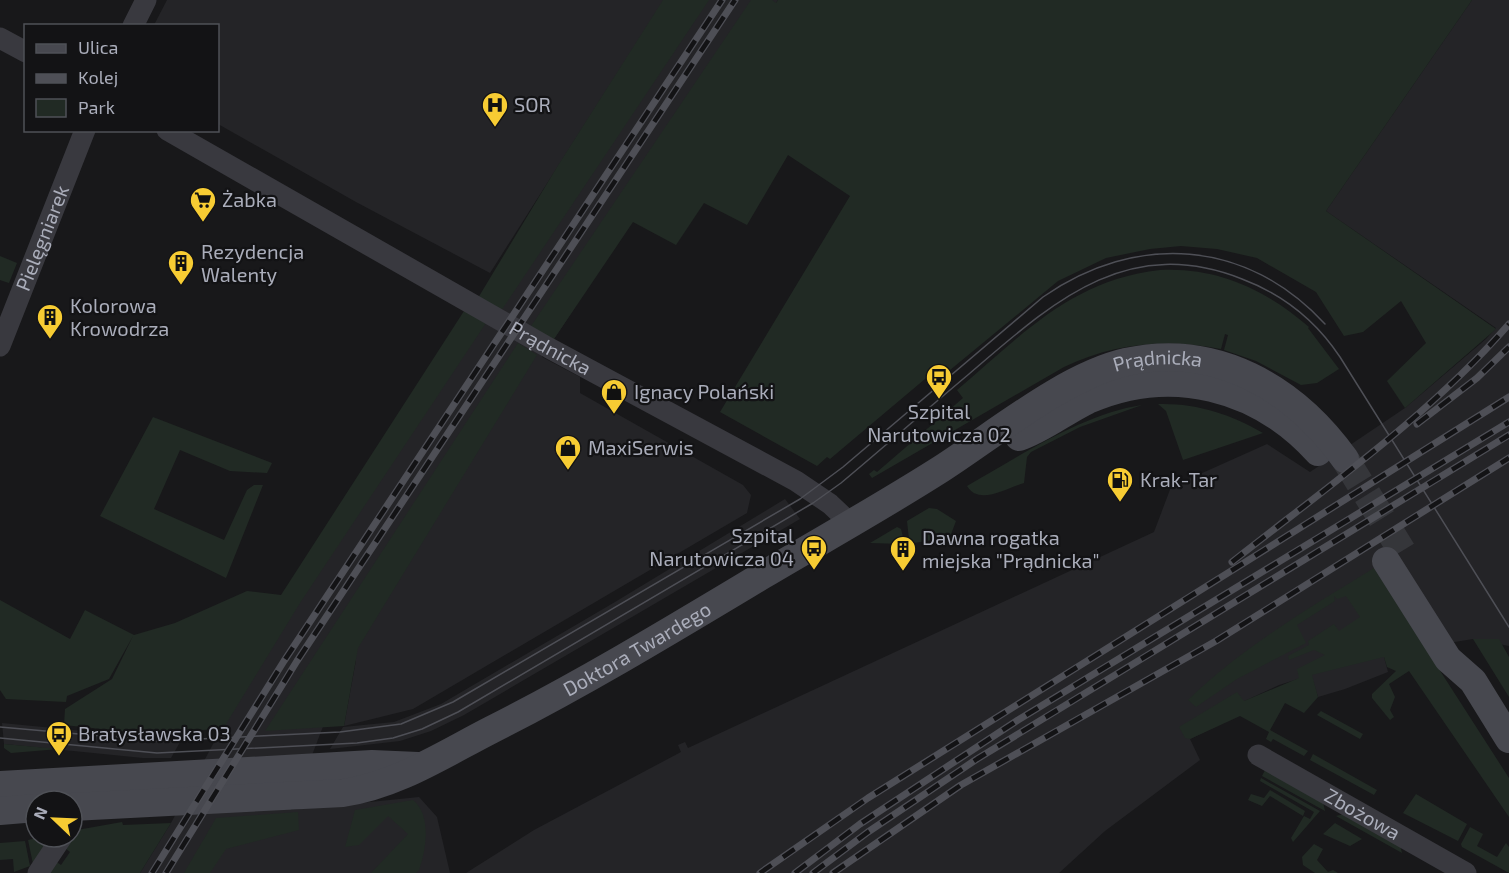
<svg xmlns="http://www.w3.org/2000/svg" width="1509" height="873" viewBox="0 0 1509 873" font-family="'Exo 2',sans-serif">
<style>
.built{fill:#242427}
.green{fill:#212a24}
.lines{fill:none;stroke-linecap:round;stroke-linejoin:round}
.secondary-tunnel{stroke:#35363a;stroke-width:28;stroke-dasharray:28 14;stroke-linecap:butt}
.street{stroke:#39393f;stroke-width:21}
.secondary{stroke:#47484f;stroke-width:28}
.tram{stroke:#4e4f56;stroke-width:1.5}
.rail-casing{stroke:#4e4f56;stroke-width:7}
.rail{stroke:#131315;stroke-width:4.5;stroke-dasharray:14;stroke-linecap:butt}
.labels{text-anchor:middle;stroke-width:4.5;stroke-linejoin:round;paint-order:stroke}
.poi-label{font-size:20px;fill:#aaadba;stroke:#131315;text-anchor:start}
.street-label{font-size:20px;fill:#aaadba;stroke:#131315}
</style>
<rect width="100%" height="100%" fill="#18181a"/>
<path class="built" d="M167,0H778L542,357L580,377V393L743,485L751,495L747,513L413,709L344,726L356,660L337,690L291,810L419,797L437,817L450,873H140L171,823L278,622L658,9L490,273L356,202L218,124V26L154,25Z
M1472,0H1509V646L1473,639L1424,647L1384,657L1388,672L1345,689L1318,697L1311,675L1279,685L1236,705L1240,715L1190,739L1200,760L1105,831L1059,873H466L534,830L681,752L678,745L685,742L688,748L1154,532L1171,487L1267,444L1310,472L1405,408L1486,339L1496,328L1326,211Z
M785,499L800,519L464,715L431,731L400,741L330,749L343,727L394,722L441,704L615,602Z
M2,723L135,736L184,735L171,758H143L4,744Z"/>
<path class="green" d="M663,0H709L501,311L478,298L557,167Z
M751,0H772L776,3L778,0H1472L1326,211L1496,329L1405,408L1387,381L1426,343L1401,301L1363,332L1344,336L1316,292L1257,258L1217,249L1181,246L1150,249L1106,258L1058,281L944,375L938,368L830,459L827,457L817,466L720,412L850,196L788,155L747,225L704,203L676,245L633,222L552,342L529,329Z
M0,256L17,263L9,283L0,280Z
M1160,270C1218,267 1266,290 1309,327L1308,328L1339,369L1317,383L1301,385L1256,361L1224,350L1228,335L1225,334L1221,349C1168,338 1113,343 1064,367L872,478L869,474L874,470L877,472L963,398L957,390C1022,335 1071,280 1160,270Z
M464,311L486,323L300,603L223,729L138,733L64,725L65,709L112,679L133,636L109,679L67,696L66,702L6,699L0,690V600L70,639L85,610L134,635L175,623L247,591L281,595Z
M518,343L537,355L358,648L344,726L265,731Z
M1158,404C1197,403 1230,414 1263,433L1183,460L1166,411Z
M1142,405L1080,427L1031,452L1027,457L1024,483C1007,488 979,506 967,486C1020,456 1082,414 1142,405Z
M153,417L272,463L267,473L230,471L180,450L154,509L224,540L247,490L254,485H263L226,578L100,516Z
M929,508L937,509L956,521L950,537L914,543L909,539L907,521Z
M897,527L901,529L904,541L902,544L870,543Z
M1374,568L1509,778V817L1409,671L1389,684L1395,697L1390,710L1394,717L1390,720L1372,698V694L1396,671L1387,667L1384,657L1312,675L1318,697L1304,713L1285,703L1270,730L1308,751L1304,756L1273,739L1271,742L1266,739L1269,732L1240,716L1190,739L1185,738L1179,727L1237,692L1244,701L1299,678L1297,669L1325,655L1314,650L1289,660L1288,656L1309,645L1308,641L1334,624L1339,631L1360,617L1346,596L1337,599L1334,596L1335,601L1297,625L1306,643L1237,679L1196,707L1188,700C1244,646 1309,608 1374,568Z
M1473,639H1499L1509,657V697Z
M1321,711L1363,734L1360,739L1317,715Z
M4,744L59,749L11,753L4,748Z
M1313,754L1377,790L1374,795L1310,760Z
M1265,770L1323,802L1325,811L1262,776Z
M1261,778L1320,811L1293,842L1291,838L1304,816L1310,819L1314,812L1260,781Z
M1270,790L1305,811L1303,816L1270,796L1262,806L1248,800L1251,794L1264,798Z
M1416,794L1467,824L1458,841L1403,813Z
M413,800C432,815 426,851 419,870L416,873H371L408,834L388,816L359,845L345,847L355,810Z
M298,812L299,830L226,849L210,873H184L216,818Z
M1344,814L1400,845L1402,853L1336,816Z
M122,822L123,825L171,823L140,873H48L55,861L61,865L70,852L65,848L77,830Z
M1335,823L1362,839L1350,846L1323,834Z
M1470,827L1483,834L1477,846L1497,857L1506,843L1509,847V873L1462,847L1461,844Z
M41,837H52L33,864L28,840Z
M25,841L30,866L14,872L13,859L0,860V843Z
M1314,844L1323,849L1317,860L1328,872L1333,870L1338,873H1315L1303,865L1302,857Z"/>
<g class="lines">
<path class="secondary-tunnel" d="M1345,459L1402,551"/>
<g class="street">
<path d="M133,26L146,0"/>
<path d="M0,38L26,52"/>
<path id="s1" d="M167,130L549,348L796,481L830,504L850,523"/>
<path id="s2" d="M0,346L85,130"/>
<path id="s3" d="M1258,755L1466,873"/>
<path d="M38,873L62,837"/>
</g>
<g class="secondary">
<path d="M1019,437C1043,429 1065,411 1088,400C1171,364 1258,386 1318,452"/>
<path d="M1386,561L1448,659L1473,681L1509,739"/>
<path d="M0,785L372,764L418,766"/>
<path id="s4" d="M72,807L343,793C397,785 444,754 491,730C584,683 673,629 763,575C822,540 883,506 941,469C994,435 1065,376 1126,362C1216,342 1294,388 1345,459"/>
<path d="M0,811L36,808"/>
</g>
<path class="tram" d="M0,727L158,741L340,732L401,724L453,702L800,499L843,467L1043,297C1137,232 1246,239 1325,324
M0,738L157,753L357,743L393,738L422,729L458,712L813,503L841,483C884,447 926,410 969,374C1051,304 1125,233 1242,279C1282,294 1316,321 1340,357L1509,627"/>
<g class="rail-casing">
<path id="rail" d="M1417,424L1477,378L1509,347
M1232,562C1327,487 1429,416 1509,324
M152,873L284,661L722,0
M166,873L297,661L735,0
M760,873L868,798L1509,397
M795,873L860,824L1018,720L1509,422
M813,873L868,832L977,759L1509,435
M833,873L961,785L1216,641L1509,458"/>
</g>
<use href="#rail" class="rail"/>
</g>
<defs>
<g id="hospital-pin" transform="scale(1.35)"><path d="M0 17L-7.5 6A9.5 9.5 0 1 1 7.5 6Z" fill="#f7cc33" stroke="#131315"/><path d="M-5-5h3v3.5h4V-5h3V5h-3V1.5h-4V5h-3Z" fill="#111"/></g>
<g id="supermarket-pin" transform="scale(1.35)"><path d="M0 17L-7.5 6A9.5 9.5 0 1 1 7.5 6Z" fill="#f7cc33" stroke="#131315"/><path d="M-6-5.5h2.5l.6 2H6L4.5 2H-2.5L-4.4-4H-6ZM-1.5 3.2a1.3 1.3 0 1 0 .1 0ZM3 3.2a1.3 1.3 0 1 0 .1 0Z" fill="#111"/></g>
<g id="building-pin" transform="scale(1.35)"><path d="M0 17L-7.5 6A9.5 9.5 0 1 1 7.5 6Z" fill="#f7cc33" stroke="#131315"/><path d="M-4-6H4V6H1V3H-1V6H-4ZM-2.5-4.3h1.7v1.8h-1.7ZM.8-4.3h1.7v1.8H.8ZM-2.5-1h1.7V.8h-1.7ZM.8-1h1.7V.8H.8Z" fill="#111"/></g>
<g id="bus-pin" transform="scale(1.35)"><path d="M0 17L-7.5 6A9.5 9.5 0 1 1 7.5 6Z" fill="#f7cc33" stroke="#131315"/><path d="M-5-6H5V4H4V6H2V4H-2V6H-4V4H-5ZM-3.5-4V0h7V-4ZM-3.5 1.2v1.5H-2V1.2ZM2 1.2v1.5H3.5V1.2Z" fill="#111"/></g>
<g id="shop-pin" transform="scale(1.35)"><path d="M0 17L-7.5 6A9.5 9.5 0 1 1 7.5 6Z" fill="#f7cc33" stroke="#131315"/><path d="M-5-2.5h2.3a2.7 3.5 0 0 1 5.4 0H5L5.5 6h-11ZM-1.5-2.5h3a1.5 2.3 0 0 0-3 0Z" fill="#111"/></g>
<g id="fuel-pin" transform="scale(1.35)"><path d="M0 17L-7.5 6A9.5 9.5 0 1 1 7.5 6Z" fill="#f7cc33" stroke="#131315"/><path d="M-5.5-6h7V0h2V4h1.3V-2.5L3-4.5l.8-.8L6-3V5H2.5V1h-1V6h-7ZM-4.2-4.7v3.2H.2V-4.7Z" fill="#111"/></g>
</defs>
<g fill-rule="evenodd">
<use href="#hospital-pin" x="495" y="105"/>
<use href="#supermarket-pin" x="203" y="200"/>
<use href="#building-pin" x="181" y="263"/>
<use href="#building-pin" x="50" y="317"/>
<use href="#bus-pin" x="939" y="377"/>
<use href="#shop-pin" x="614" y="392"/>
<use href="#shop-pin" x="568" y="448"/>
<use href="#fuel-pin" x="1120" y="480"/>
<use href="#bus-pin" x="814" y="548"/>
<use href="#building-pin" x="903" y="549"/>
<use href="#bus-pin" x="59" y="734"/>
</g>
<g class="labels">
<g class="poi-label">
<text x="514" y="112">SOR</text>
<text x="222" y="207">Żabka</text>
<text x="201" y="259">Rezydencja<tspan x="201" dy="23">Walenty</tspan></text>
<text x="70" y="313">Kolorowa<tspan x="70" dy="23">Krowodrza</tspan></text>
<text x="634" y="399">Ignacy Polański</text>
<text x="939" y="419" text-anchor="middle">Szpital<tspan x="939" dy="23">Narutowicza 02</tspan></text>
<text x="588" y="455">MaxiSerwis</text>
<text x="1140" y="487">Krak-Tar</text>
<text x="794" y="543" text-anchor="end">Szpital<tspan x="794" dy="23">Narutowicza 04</tspan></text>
<text x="922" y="545">Dawna rogatka<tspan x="922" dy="23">miejska "Prądnicka"</tspan></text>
<text x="78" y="741">Bratysławska 03</text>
</g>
<g class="street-label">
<text dy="7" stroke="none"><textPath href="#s2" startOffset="116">Pielęgniarek</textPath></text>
<text dy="7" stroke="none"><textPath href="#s1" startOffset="441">Prądnicka</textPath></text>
<text dy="7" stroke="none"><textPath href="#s4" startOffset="1200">Prądnicka</textPath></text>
<text dy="7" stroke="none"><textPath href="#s4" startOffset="600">Doktora Twardego</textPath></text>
<text dy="7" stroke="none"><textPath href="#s3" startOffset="120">Zbożowa</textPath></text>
</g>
</g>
<rect x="24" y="24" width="195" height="108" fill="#131315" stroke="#4f5157" stroke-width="1.5"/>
<rect x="36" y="44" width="30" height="9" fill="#47484f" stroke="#4f5157" stroke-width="1.5"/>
<text x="78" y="54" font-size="18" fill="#aaadba">Ulica</text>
<rect x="36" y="74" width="30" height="9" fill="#4e4f56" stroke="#4f5157" stroke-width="1.5"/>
<text x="78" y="84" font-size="18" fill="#aaadba">Kolej</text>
<rect x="36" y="99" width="30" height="18" fill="#212a24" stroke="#4f5157" stroke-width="1.5"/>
<text x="78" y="114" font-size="18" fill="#aaadba">Park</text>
<g transform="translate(54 819) rotate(293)"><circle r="28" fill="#131315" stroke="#4f5157" stroke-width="1.5"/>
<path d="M0-4.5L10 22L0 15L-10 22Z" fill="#f7cc33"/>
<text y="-9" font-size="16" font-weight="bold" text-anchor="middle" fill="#aaadba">N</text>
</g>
</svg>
